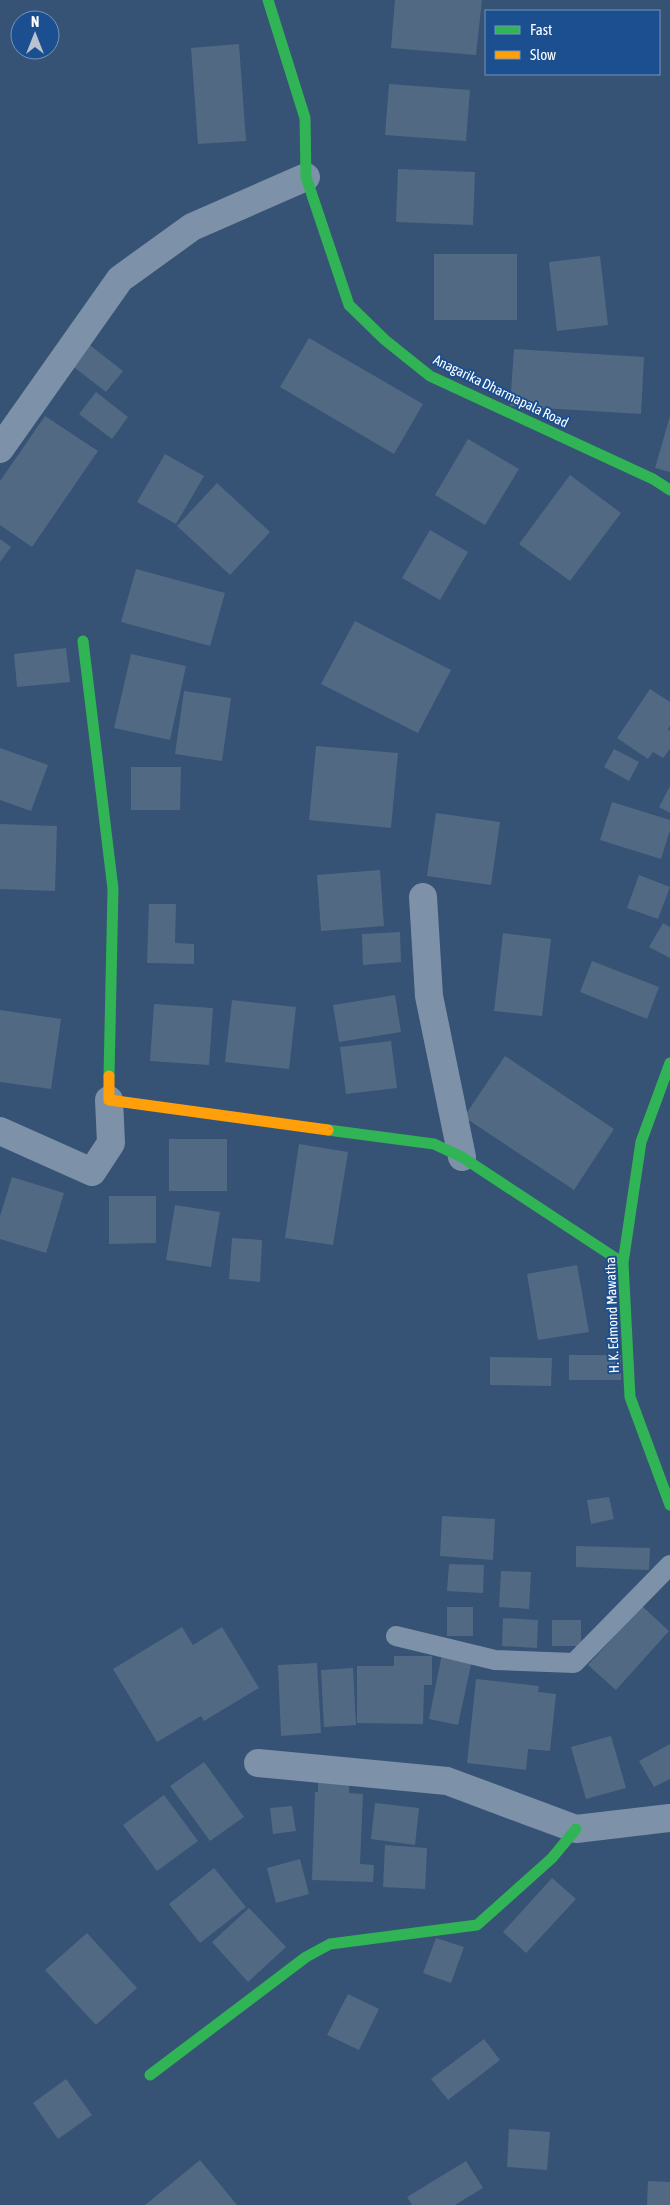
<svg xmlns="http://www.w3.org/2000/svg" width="670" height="2205" viewBox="0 0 670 2205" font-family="'Asap Condensed',sans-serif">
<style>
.building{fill:#526984}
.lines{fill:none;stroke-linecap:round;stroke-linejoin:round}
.lane{stroke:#7d92a8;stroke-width:20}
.street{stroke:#7d92a8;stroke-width:28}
.fast{stroke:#30b455;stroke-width:11}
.slow{stroke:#ff9f0a;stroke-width:11}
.labels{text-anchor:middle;stroke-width:4;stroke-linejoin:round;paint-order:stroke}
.street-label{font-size:14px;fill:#fff;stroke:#1b4f8f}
</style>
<rect width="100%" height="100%" fill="#365274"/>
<path class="building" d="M395,0H482L476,55L391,48Z
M239,44L246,141L198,144L191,48Z
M389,84L470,90L466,141L385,135Z
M398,169L475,172L473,225L396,222Z
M434,254H517V320H434Z
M600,256L608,325L557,331L549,262Z
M309,338L423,404L394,454L280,387Z
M87,343L123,371L106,392L70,364Z
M514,349L644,357L641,414L510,406Z
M96,392L128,417L112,439L79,414Z
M45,416L98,451L32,547L0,525V481Z
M670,416V472L655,468Z
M468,439L519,469L485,525L435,495Z
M165,454L204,476L176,524L137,502Z
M570,475L621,513L570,581L519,544Z
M217,483L270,532L230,575L177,526Z
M430,530L468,552L440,600L402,578Z
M0,539L11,547L0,562Z
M136,569L225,593L210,646L121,622Z
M355,621L451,670L418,733L321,684Z
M66,648L70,682L17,687L14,654Z
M131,654L186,666L170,740L114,728Z
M650,689L670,702V726L668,729L670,731V749L663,758L653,752L648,759L617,738Z
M184,691L231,698L222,761L175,754Z
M316,746L398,753L391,828L309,820Z
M0,748L48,765L31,811L0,800Z
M614,749L639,762L629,781L604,767Z
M131,767H181L180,810H131Z
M670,786V813L659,807Z
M612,802L670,820V830L661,859L600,840Z
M436,813L500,822L491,885L427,876Z
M0,824L57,826L55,891L0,889Z
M380,870L384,926L321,931L317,875Z
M639,875L670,887L658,919L627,908Z
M149,904H176L175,943L194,944V964L147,963Z
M663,923L670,927V958L649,947Z
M400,932L401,962L363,965L362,934Z
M503,933L551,939L542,1016L494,1011Z
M592,961L659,987L647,1019L580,992Z
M395,995L401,1032L339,1042L333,1005Z
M232,1000L296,1007L289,1069L225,1062Z
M154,1004L213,1008L209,1065L150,1061Z
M0,1010L61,1019L51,1089L0,1082Z
M391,1041L397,1088L346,1094L340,1047Z
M505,1056L614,1129L574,1190L464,1117Z
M169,1139H227V1191H169Z
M299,1144L348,1152L333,1245L285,1238Z
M12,1177L64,1193L46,1253L0,1239V1216Z
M109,1196H156V1243L109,1244Z
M175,1205L220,1212L211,1267L166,1260Z
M232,1238L262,1240L260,1282L229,1279Z
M577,1265L589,1332L538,1340L527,1274Z
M569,1355H621V1380H569Z
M490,1357L552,1358L551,1386L490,1385Z
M609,1497L614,1519L591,1524L587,1500Z
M442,1516L495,1519L493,1560L440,1556Z
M576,1546L650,1548L649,1570L576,1567Z
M449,1564L484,1565L483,1593L447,1591Z
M501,1571L531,1572L529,1609L499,1607Z
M642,1606L669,1631L616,1690L588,1665Z
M447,1607H473V1636H447Z
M503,1618L538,1620L537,1648L502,1646Z
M552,1620H581V1646H552Z
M182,1627L193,1645L222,1627L259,1688L204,1721L201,1716L157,1742L113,1669Z
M442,1654L472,1660L458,1725L429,1719Z
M394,1656H432V1685H424L423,1724L357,1723V1666H394Z
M317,1663L321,1733L281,1736L278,1665Z
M353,1668L356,1725L324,1727L321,1670Z
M476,1679L539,1686L538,1692L556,1694L550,1751L528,1749L526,1770L467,1763Z
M611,1736L626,1788L586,1799L571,1747Z
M670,1744V1779L654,1787L639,1761Z
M204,1762L244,1817L210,1841L170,1786Z
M318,1782L349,1783V1793L363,1794L360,1864L374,1865L373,1882L312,1880L315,1792H318Z
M164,1795L198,1841L157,1871L123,1825Z
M375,1803L419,1808L415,1845L371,1839Z
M292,1806L296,1831L273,1834L270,1808Z
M385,1845L427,1848L425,1889L383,1887Z
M300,1859L309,1894L276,1903L267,1868Z
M214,1868L246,1907L200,1943L169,1904Z
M552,1878L576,1899L526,1953L503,1932Z
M249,1908L286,1947L248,1982L212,1942Z
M87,1933L137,1988L96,2025L45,1970Z
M436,1938L464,1947L451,1983L423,1973Z
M348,1994L379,2009L359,2050L327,2035Z
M484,2039L500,2060L448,2100L431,2079Z
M66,2079L92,2115L58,2139L33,2103Z
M509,2129L550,2132L547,2170L507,2167Z
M200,2160L237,2205H145Z
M466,2161L483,2188L455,2205H412L407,2197Z
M648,2181L670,2182V2205H647Z"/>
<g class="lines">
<path class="lane" d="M396,1636L495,1660L574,1663L670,1565"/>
<path class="street" d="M0,449L120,279L192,227L306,177
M423,897L429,996L462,1157
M0,1131L92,1172L111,1143L109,1100
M258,1763L447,1781L576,1829L670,1818"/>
<path class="fast" d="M268,0L305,118L306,177L349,305L385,340L430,376L653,479L670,490
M83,641L113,889L109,1076
M670,1063L641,1142L623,1263L630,1397L670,1505
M328,1130L434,1144L462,1157L623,1263
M150,2075L306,1957L330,1944L477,1925L552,1858L576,1829"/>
<path class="slow" d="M109,1076V1100L328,1130"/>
</g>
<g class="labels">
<g class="street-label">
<text transform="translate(501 391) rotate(26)" y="5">Anagarika Dharmapala Road</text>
<text transform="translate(612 1315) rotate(-92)" y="5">H. K. Edmond Mawatha</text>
</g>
</g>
<rect x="485" y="10" width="175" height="65" fill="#1b4f8f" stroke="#7695bc"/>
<rect x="495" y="26" width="25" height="8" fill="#30b455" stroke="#7695bc"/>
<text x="530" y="35" font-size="15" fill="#ffffff">Fast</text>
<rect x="495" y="51" width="25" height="8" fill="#ff9f0a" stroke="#7695bc"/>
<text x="530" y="60" font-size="15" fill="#ffffff">Slow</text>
<g transform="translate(35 35)"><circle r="24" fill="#1b4f8f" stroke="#7695bc"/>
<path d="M0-4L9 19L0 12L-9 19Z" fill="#b9c2ce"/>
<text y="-8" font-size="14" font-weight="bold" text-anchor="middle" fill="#ffffff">N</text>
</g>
</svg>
